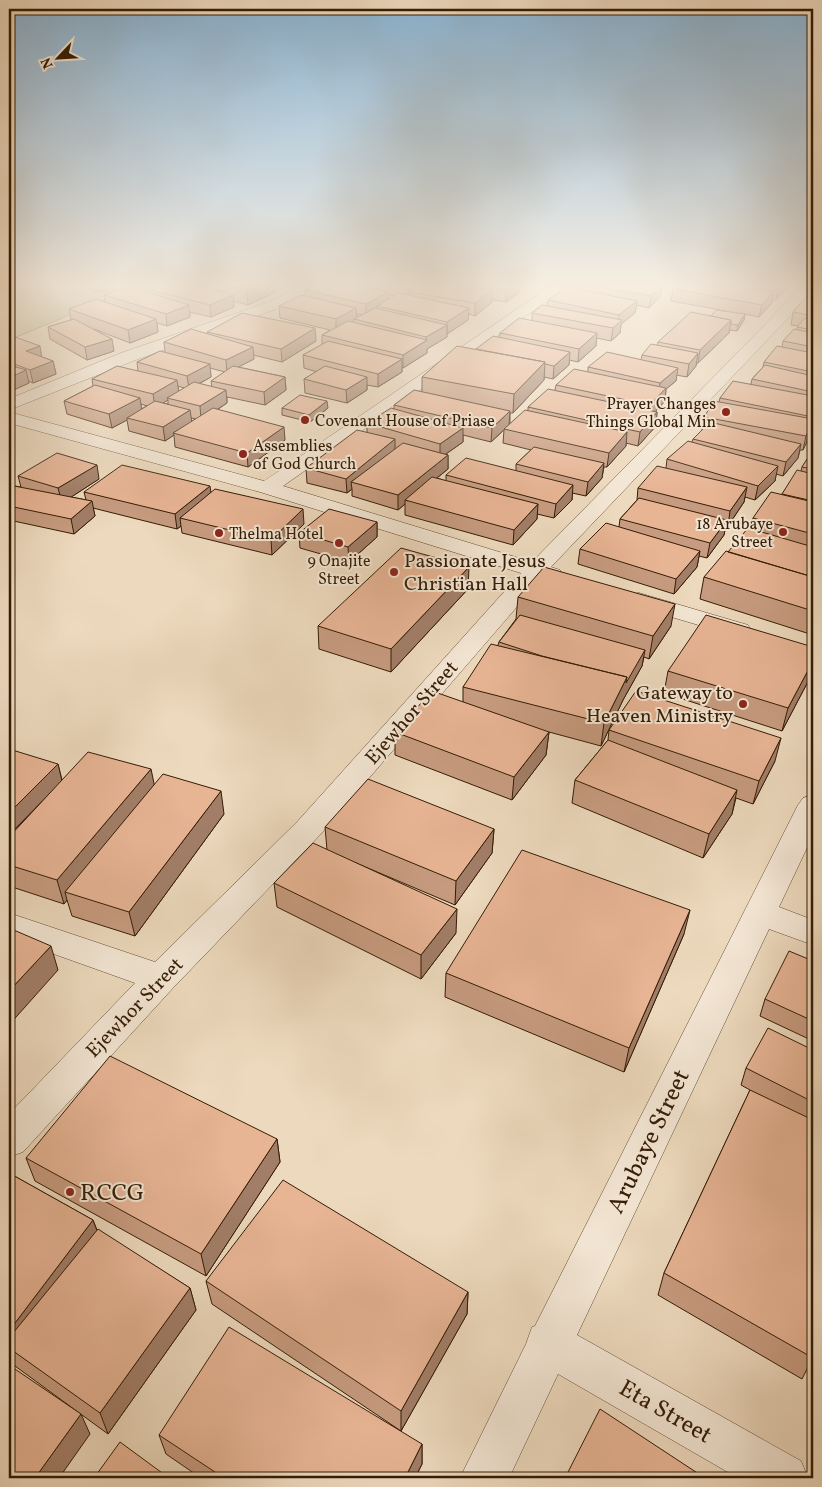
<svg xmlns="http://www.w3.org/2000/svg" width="822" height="1487" viewBox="0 0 822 1487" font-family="Vollkorn,serif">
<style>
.green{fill:#bdbe8d;stroke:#786d49}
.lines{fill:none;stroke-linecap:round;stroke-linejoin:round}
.minor-casing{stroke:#624b33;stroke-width:1}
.minor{fill:#f3e6d4;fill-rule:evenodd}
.wall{fill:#c79b7f;stroke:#341c05;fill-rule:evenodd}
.shaded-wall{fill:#a27e68;stroke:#341c05}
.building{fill:#e7b494;stroke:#341c05}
.poi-dot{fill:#8f2418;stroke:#f3e6d4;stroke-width:2}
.labels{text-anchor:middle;stroke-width:4;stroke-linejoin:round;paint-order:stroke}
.far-poi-label{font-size:16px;fill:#341c05;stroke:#f3e6d4;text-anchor:start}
.poi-label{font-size:20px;fill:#341c05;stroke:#f3e6d4;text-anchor:start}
.street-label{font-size:20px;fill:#341c05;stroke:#f3e6d4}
.near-street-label{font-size:24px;fill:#341c05;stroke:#f3e6d4}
.near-poi-label{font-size:24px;fill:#341c05;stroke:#f3e6d4;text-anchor:start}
</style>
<rect width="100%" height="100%" fill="#edd9bd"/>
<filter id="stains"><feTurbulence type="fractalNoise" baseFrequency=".004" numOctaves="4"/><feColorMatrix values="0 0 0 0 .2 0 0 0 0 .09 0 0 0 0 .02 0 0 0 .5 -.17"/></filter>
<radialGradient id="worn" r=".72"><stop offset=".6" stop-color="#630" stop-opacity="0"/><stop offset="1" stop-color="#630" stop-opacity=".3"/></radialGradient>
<path class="green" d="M9,284H138L99,303L9,340Z"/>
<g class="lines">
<g class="minor-casing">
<path id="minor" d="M304,284H322L320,287L279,308L133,361L9,410V399L121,353L269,302Z
M554,284H571L283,486L532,562L805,284H813V292L551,567L560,570L563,575L560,580L552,582L541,579L319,836L173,988L23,1152L9,1157V1114L135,983L9,938V913L155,962L297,822L521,573L260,492L9,423V412L264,481Z
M639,593L748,625L751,630L748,635L739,637L631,605L627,600L631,595Z
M813,795V835L779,907L813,920V945L769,929L577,1335L801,1461L808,1478H738L558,1374L509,1478H460L526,1344L532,1327L535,1326L798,805L803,798Z"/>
</g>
<use href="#minor" class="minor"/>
</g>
<path class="wall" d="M86,284H110L111,288L97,292L87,288Z
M159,284H281L276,286L277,291L248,305L234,301V307L211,317L190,312V317L167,326L157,323L158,332L130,343L94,329L114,351L87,360L50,339L48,327L71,320L69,309L105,302L104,295L148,293V289Z
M317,284H420V285L421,284H526L520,288L519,292L506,302L492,300V302L475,316L469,314L468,320L447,334V337L427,349V353L403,368L402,367V372L378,387L367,385V390L347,403L305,393L304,379L317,372L304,368L303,355L322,345V335L330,330L280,318L279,306L305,296V290ZM388,295L395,296L388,300ZM357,314L362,315L357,318Z
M575,284H656L662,285L660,297L649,308L636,305L635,313L621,324L620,333L611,341L596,338V346L578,362L569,360V365L553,379L544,377V380L513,413H510V424L528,410V407L555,390L556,385L588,371V367L641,360L642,355L657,346L658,342L711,316L726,311L671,301L673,289L678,284H790L776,300H772V303L759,317L745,314L744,320L737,331L730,330L729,333L698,363H697L696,366L687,377L676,375V381L666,389L665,401L655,412H657L656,426L638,446L626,443V446L607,467H604L602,478L586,496L572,493V500L554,518L537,514V519L513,545L405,515V504L398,510L352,496V489L347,493L307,483L306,468L367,432V423L394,409V405L422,391V377L499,337L500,333L532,321V313L547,306L548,300L575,289ZM504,430L503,443L531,450L516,464V471L446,475V481L437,478L448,469V455L446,454L463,442V435L491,442Z
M813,298V431H811L803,450H800L798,458L783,476L776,474L775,481L755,500L745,497L744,502L728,526L726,525L724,535L707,558L699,556L697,567L674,594L578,564L580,549L619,527L620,519L637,500L638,488L666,468L667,459L692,442L693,439L702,430L704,417L719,402L720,398L751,384L752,379L763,367L764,362L782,347L783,341L797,329L798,326L791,325L793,312Z
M207,332L316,341L282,362L253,355L254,359L238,367L285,377L286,390L265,405L227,397V403L217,410L285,440L248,467L175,447L174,435L165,441L129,431L127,420L112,428L67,414L64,401L93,386L92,379L138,371L137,362L165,352L164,342L207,334ZM210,368L225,372L211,381L212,387L199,384L211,377ZM178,386L184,388L179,392ZM168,400V404L163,403ZM141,404L147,406L141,409ZM191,418L196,419L192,421Z
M9,339L42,357L53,361L56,374L33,383L28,381L29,383L9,392Z
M282,408H328L310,422L282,415Z
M813,450V635L700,599L704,577L751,529L753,518L782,494L801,471L802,467Z
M18,476L99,479L71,497L86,500L84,492H211L304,524L272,555L182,533L181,526L177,529L93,508L95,516L74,534L9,520V485L21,487Z
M377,522V537L349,562L300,548L299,533Z
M468,589L391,672L319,649L318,626Z
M518,597L671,626L649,659L644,657L642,666L623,700L601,746L549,732L546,755L512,800L395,755V732L463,702V687L498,645L499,642L516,619Z
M813,661V672L782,731L664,693L668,671Z
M609,730L775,761L753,804L736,798L732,814L703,858L572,803L575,780L608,740Z
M58,764L62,780L154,785L224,814L135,936L72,916L67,900L64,904L9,886V837L43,801L9,835Z
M325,827L494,829L492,853L455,905L356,863L456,933L421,979L277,907L274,883L327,850Z
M684,934L624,1072L445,997L446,973Z
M813,961V1041L760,1016L765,999Z
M813,1050V1357L802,1379L658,1295L664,1273L750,1090L741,1085L746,1068Z
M277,1139L280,1162L206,1276L35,1181L26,1158Z
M9,1173L93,1220L97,1230L190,1288L196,1310L108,1434L15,1366L9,1354Z
M206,1281L468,1292L467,1314L401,1431L212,1304Z
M159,1435L422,1444V1464L415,1478H201L166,1454Z"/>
<path class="shaded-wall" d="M103,284H110L111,288L97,292L96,286Z
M255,284H281L276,286L277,291L248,305L246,288Z
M410,284H420V288L410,292V296L408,298V286Z
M515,284H526L520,288L519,292L506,302V290Z
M779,284H790L776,300Z
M662,285L660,297L649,308L651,296Z
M492,290V302L475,316V303Z
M774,291L772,303L759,317L762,305Z
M388,292V303L377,306V310L366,316V304Z
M233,295L234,307L211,317L210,305Z
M637,301L635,313L621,324L620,333L611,341L613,328L618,323L619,315Z
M189,305L190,317L167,326L166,314Z
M356,308L357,320L354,319V322L336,332V319Z
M469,308L468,320L447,334V322Z
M745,314L744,320L737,331L738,325Z
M156,319L158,332L130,343L128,330Z
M731,320L729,333L698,363L700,350Z
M447,325V337L427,349V353L403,368V355L426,341V337Z
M315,328L316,341L282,362L281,349Z
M597,333L596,346L578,362L579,349Z
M112,339L114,351L87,360L85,347Z
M40,346L42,359L26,351Z
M253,347L254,359L227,373L226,360Z
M570,352L569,365L553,379L554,366Z
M698,353L696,366L687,377L689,364Z
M402,359V372L378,387V374Z
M53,361L56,374L33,383L30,370Z
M545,362L544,380L513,413L514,394Z
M210,364L211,377L189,389L187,376Z
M678,368L676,381L666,389L665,401L648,419L650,405L658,397L660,383Z
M26,370L29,383L9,392V378Z
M285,377L286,390L265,405L264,392Z
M367,377V390L347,403L346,390Z
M177,380L179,393L167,398L168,400L155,408L153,394Z
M226,390L227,403L201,420L200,406Z
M140,398L142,412L127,418V420L112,428L109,414Z
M327,401L328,408L310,422L309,415Z
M190,410L192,423L173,433L174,435L165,441L163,427Z
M510,411L509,425L491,442L492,428Z
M657,412L656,426L638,446L640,432Z
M813,421L811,433L803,450L806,436Z
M284,427L285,440L248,467L247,453Z
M463,428V442L440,458V444Z
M627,432L626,446L607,467L609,453Z
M395,439V453L351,482L352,489L347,493L346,479Z
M801,444L798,458L783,476L786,462Z
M448,455V469L408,501L405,500V504L398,510V495Z
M604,463L602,478L586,496L588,482Z
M97,465L99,479L62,503L58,488Z
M778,466L775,481L755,500L758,486Z
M573,485L572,500L554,518L556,504Z
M210,486L212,500L180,518L181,526L177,529L175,514Z
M747,487L744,502L728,526L730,511Z
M92,501L95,516L74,534L71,519Z
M538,504L537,519L513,545L514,530Z
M303,509L304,524L272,555L271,540Z
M727,520L724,535L707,558L710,543Z
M377,522V537L349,562L348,547Z
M700,551L697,567L674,594L676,579Z
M469,567L468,589L391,672V649Z
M675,604L671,626L649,659L653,636Z
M645,650L642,666L623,700L601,746L604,723L627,677Z
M813,661V672L782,731L788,708Z
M549,732L546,755L512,800L514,777Z
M781,738L775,761L753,804L759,781Z
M58,764L62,781L9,835V813Z
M151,769L156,793L65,892L67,900L64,904L57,880Z
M737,790L732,814L703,858L709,834Z
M221,791L224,814L135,936L129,912Z
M494,829L492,853L455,905L456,881Z
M457,909L456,933L421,979V955Z
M690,910L684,934L624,1072L629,1048Z
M51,946L58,970L9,1025V991Z
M277,1139L280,1162L206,1276L201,1254Z
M93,1220L101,1242L9,1339V1331Z
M190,1288L196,1310L108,1434L100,1413Z
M468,1292L467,1314L401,1431V1411Z
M81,1414L90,1434L59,1478H35Z
M422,1444V1464L415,1478H405Z"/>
<path class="building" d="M90,284H103L96,286Z
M159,284H191L233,295L210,305L148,289Z
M230,284H255L246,288Z
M317,284H353L388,292L366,304L305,290Z
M395,284H410L408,286Z
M421,284H456L492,290L475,303L410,292Z
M472,284H515L506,290Z
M581,284H656L662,285L651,296Z
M678,284H734L774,291L762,305L673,289Z
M128,286L189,305L166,314L104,295Z
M567,287L637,301L619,315L548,300Z
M399,293L469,308L447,322L377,306Z
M301,295L356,308L336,319L279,306Z
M806,297L813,298V316L793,312Z
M96,299L156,319L128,330L69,309Z
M542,305L622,320L613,328L532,313Z
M375,308L447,325L426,337L354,319Z
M716,310L745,314L738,325L731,324V320L711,316Z
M691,312L731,320L700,350L658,342Z
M242,313L315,328L281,349L207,332Z
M519,318L597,333L579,349L500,333Z
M805,318L813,319V330L797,327Z
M74,319L112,339L85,347L48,327Z
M348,321L427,340L403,355L322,335Z
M191,329L253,347L226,360L164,342Z
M794,329L813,333V347L783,341Z
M493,336L570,352L554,366L545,364V362L476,349Z
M15,337L40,346L26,351L53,361L30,370L9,362V339Z
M328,341L402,359L378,374L303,355Z
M651,344L698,353L689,364L642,355Z
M457,346L545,362L514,394L422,377Z
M777,346L813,353V372L764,362Z
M160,351L210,364L187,376L137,362Z
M607,352L678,368L660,383L588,367Z
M9,365L26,370L9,378Z
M765,365L813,376V392L752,379Z
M117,366L177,380L153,394L92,379Z
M233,366L285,377L264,392L211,381Z
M325,366L367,377L346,390L304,379Z
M574,369L666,388L650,405L556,385Z
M733,381L813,396V417L720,398Z
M194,382L226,390L200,406L167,398Z
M95,385L140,398L109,414L64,401Z
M548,389L657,412L640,432L528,407Z
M414,390L510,411L492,428L394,405Z
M300,395L327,401L309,415L282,408Z
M155,401L190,410L163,427L127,418Z
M714,401L813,419V421L806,436L704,417Z
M213,408L284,427L247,453L173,433Z
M391,408L463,428L440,444L367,423Z
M525,410L627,432L609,453L504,429Z
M710,422L801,444L786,462L693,439Z
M357,430L395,439L346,479L306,468Z
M688,441L778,466L758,486L667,459Z
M403,443L448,455L398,495L351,482Z
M534,447L604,463L588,482L516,464Z
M813,450V469L802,467Z
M57,453L97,465L58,488L18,476Z
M466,458L573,485L556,504L446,475Z
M122,465L210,486L175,514L84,492Z
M657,466L747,487L730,511L638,488Z
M797,470L813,474V501L782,494Z
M432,477L538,504L514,530L405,500Z
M9,485L92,501L71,519L9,506Z
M215,489L303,509L271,540L180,518Z
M771,492L813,502V534L753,518Z
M639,498L727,520L710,543L620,519Z
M329,509L377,522L348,547L299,533Z
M606,523L700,551L676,579L580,549Z
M748,528L813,547V577L728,552Z
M401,548L469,567L391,649L318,626Z
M726,551L813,577V611L704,577Z
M544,567L675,604L653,636L518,597Z
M520,615L645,650L626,683L627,677L542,656L499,642Z
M706,615L813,647V661L788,708L668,671Z
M491,644L627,677L604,723L463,687Z
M432,691L549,732L514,777L395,732Z
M636,691L781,738L759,781L609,730Z
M608,740L737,790L709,834L575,780Z
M9,749L58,764L9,813Z
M88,752L151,769L57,880L9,865V837Z
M163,774L221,791L129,912L65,892Z
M368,779L494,829L456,881L325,827Z
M313,843L457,909L421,955L274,883Z
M522,850L690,910L629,1048L446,973Z
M9,928L51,946L9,991Z
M789,951L813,961V1021L765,999Z
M768,1028L813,1050V1102L746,1068Z
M110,1056L277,1139L201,1254L26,1158Z
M750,1090L813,1120V1358L664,1273Z
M9,1173L93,1220L9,1331Z
M283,1180L468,1292L401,1411L206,1281Z
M98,1229L190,1288L100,1413L9,1348V1338Z
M229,1327L422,1444L405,1478H224L159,1435Z
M9,1365L81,1414L35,1478H9Z
M600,1409L705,1478H565Z
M120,1442L169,1478H94Z"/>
<linearGradient id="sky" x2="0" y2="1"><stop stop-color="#8ab5d6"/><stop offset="0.58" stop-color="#f7eee1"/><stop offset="1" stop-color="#f7eee1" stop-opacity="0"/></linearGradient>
<rect width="822" height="492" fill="url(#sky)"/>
<g class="poi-dot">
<circle cx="726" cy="412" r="5"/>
<circle cx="305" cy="420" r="5"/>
<circle cx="243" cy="454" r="5"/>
<circle cx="783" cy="532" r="5"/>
<circle cx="219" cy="533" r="5"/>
<circle cx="339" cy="543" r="5"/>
<circle cx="394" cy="572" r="5"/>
<circle cx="743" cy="704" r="5"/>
<circle cx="70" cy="1192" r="5"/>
</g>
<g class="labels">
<g class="far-poi-label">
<text x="716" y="409" text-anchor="end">Prayer Changes<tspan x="716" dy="18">Things Global Min</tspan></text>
<text x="315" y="426">Covenant House of Priase</text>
<text x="253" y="451">Assemblies<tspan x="253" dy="18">of God Church</tspan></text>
<text x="773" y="529" text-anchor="end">18 Arubaye<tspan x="773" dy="18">Street</tspan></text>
<text x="229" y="539">Thelma Hotel</text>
<text x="339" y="566" text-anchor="middle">9 Onajite<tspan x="339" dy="18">Street</tspan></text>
</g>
<g class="poi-label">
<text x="404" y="567">Passionate Jesus<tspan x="404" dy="23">Christian Hall</tspan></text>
<text x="733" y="699" text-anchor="end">Gateway to<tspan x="733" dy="23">Heaven Ministry</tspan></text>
</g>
<g class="street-label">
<text transform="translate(411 712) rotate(-49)" y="7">Ejewhor Street</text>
<text transform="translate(134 1007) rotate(-46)" y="7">Ejewhor Street</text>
</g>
<g class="near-street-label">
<text transform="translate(648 1141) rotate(-64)" y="8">Arubaye Street</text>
<text transform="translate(666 1411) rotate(30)" y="8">Eta Street</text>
</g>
<g class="near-poi-label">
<text x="80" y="1200">RCCG</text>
</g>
</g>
<rect width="822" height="1487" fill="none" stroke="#edd9bd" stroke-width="30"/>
<rect x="10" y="10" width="802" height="1467" fill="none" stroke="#341c05" stroke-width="2.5"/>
<rect x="15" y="15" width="792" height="1457" fill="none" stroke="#341c05"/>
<g transform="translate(58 58) rotate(245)" stroke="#f3e6d4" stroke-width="4" paint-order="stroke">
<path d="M0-4L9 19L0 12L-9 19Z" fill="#341c05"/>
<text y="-8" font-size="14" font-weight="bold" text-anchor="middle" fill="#341c05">N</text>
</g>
<rect width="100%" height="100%" filter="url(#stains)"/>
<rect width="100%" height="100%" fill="url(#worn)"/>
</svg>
